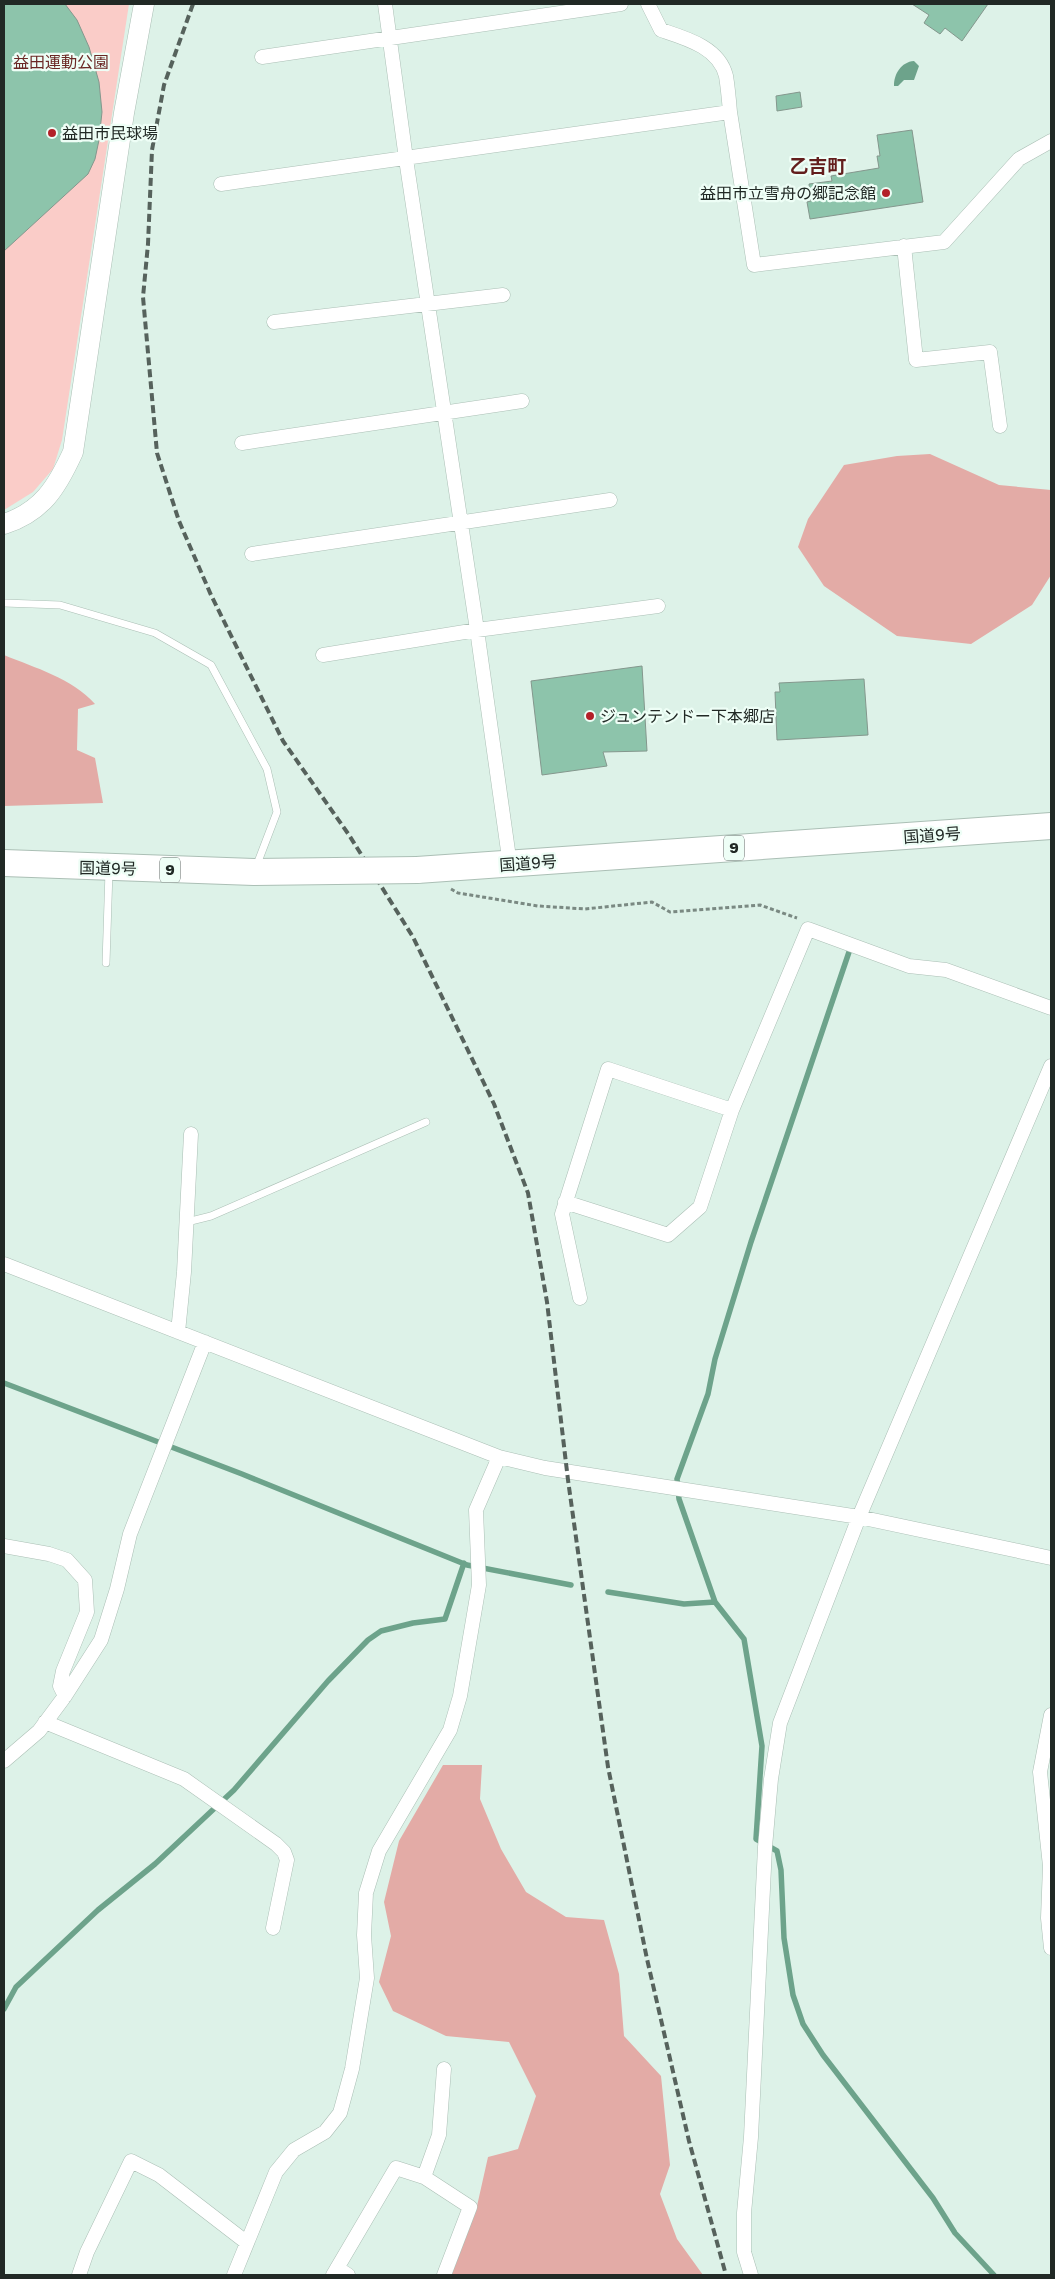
<svg xmlns="http://www.w3.org/2000/svg" width="1055" height="2279" viewBox="0 0 1055 2279" font-family="'Golos Text','Noto Sans JP',sans-serif">
<style>
.green{fill:#faccc8}
.forest{fill:#e3aba6}
.water{fill:#6da38b}
.lines{fill:none;stroke-linecap:round;stroke-linejoin:round}
.stream{stroke:#6da38b;stroke-width:5.5}
.building{fill:#8dc4ab;stroke:#84978d}
.lane-casing{stroke:#abbfb5;stroke-width:8}
.street-casing{stroke:#abbfb5;stroke-width:15}
.secondary-casing{stroke:#abbfb5;stroke-width:21}
.highway-casing{stroke:#abbfb5;stroke-width:28}
.path{stroke:#7a8982;stroke-width:3;stroke-dasharray:4 2.5;stroke-linecap:butt}
.lane{stroke:#fff;stroke-width:7}
.street{stroke:#fff;stroke-width:14}
.secondary{stroke:#fff;stroke-width:20}
.highway{stroke:#fff;stroke-width:26}
.rail{stroke:#56625c;stroke-width:4;stroke-dasharray:8 4;stroke-linecap:butt}
.highway-bridge-casing{stroke:#abbfb5;stroke-width:28;stroke-linecap:butt}
.highway-bridge{stroke:#fff;stroke-width:26}
.poi-dot{fill:#b32128;stroke:#eefef6;stroke-width:2}
.labels{text-anchor:middle;stroke-width:4.5;stroke-linejoin:round;paint-order:stroke}
.shield{fill:#eefef6;stroke:#5e6964;stroke-width:1}
.shield-label{font-size:15px;font-weight:bold;fill:#212925}
.park-label{font-size:16px;fill:#6b2825;stroke:#eefef6}
.poi-label{font-size:16px;fill:#212925;stroke:#eefef6;text-anchor:start}
.street-label{font-size:16px;fill:#212925;stroke:#eefef6}
.quarter-label{font-size:19px;font-weight:bold;fill:#631e1d;stroke:#eefef6}
</style>
<rect width="100%" height="100%" fill="#ddf2e8"/>
<path class="green" d="M4,4H129L62,440L53,469L33,492L4,510Z"/>
<path class="forest" d="M930,454L999,485L1051,490V575L1032,605L971,644L897,636L824,586L798,547L808,519L844,465L897,456Z
M4,655C35,668 72,678 95,704L78,709L77,750L95,758L103,803L4,806Z
M443,1765H482L480,1799L501,1849L526,1892L566,1917L604,1920L619,1974L624,2036L661,2076L670,2165L660,2194L677,2239L703,2275H448L477,2206L488,2157L518,2149L536,2096L509,2042L446,2036L393,2011L379,1982L391,1936L384,1902L399,1841Z"/>
<path class="water" d="M914,61L919,66L914,80H904L898,86H894C894,74 901,62 914,61Z"/>
<g class="lines">
<path class="stream" d="M849,952L751,1242L715,1359L708,1394L677,1479L679,1499L715,1602L744,1639L762,1746L756,1839L777,1851L781,1870L784,1938L793,1995L803,2024L823,2055L933,2198L955,2233L994,2275
M4,1383L242,1474L467,1565L571,1585
M608,1592L684,1604L715,1602
M4,2009L16,1987L98,1910L155,1864L234,1790L328,1681L368,1640L381,1631L413,1623L445,1619L464,1563"/>
</g>
<path class="building" d="M4,4H65L77,20L89,47L99,82L102,112L99,140L95,159L88,174L4,251Z
M912,4H988L962,41L945,28L940,34L924,23L929,15Z
M800,92L802,107L777,111L776,96Z
M912,130L923,202L810,219L807,202L811,201L809,184L832,181L831,176L879,168L877,156H880L877,135Z
M642,666L647,751L603,752L607,766L542,775L531,681Z
M864,679L868,735L777,740L775,692H780L779,683Z"/>
<g class="lines">
<g class="lane-casing">
<path id="lane" d="M4,603L60,605L155,633L211,665L267,769L277,812L256,867
M106,963L109,871
M187,1222L211,1216L426,1122"/>
</g>
<g class="street-casing">
<path id="street" d="M385,4L406,159L477,630L510,865
M648,4L661,30C685,38 719,47 726,76C728,88 729,100 730,112
M262,57L621,4
M221,184L730,112L754,265L944,242L1019,159L1051,141
M904,246L916,360L990,352L1000,426
M274,322L503,295
M242,443L522,401
M252,554L610,500
M323,655L477,630L658,606
M565,1202L668,1235L700,1207L732,1110L808,929L909,966L946,970L1051,1008
M4,1264L499,1457L545,1468L859,1517L1051,1558
M580,1298L562,1214L608,1069L732,1110
M178,1332L184,1272L191,1134
M4,1546L49,1554L67,1560L85,1580L87,1612L63,1671L60,1686L65,1696
M1051,1715L1040,1772L1050,1866L1048,1918L1051,1948
M45,1722L184,1779L276,1844L284,1852L287,1860L273,1928
M4,1761L39,1731L65,1696L101,1640L117,1589L130,1534L205,1342
M424,2177L470,2207L444,2275
M337,2268L348,2275
M79,2275L87,2252L131,2161L159,2175L246,2242
M234,2275L276,2172L294,2150L325,2132L340,2113L352,2069L367,1978L364,1935L366,1893L379,1851L450,1730L460,1696L479,1585L476,1510L499,1457
M333,2275L396,2168L424,2177L439,2135L444,2069
M751,2275L744,2252V2213L751,2137L765,1847L771,1779L780,1723L859,1517L1051,1066"/>
</g>
<g class="secondary-casing">
<path id="secondary" d="M4,524C42,512 57,487 73,452L124,113L144,4"/>
</g>
<g class="highway-casing">
<path id="highway" d="M4,863L254,872L336,871
M417,870L1051,826"/>
</g>
<path class="path" d="M451,889L458,893L538,906L585,909L652,902L670,912L760,905L797,918"/>
<use href="#lane" class="lane"/>
<use href="#street" class="street"/>
<use href="#secondary" class="secondary"/>
<use href="#highway" class="highway"/>
<path class="rail" d="M193,4L164,85L152,150L148,244L143,297L157,453L179,521L211,595L283,741L349,835L413,937L494,1104L528,1193L547,1302L568,1480L608,1767L647,1959L689,2141L726,2275"/>
<g class="highway-bridge-casing">
<path id="highway-bridge" d="M336,871L417,870"/>
</g>
<use href="#highway-bridge" class="highway-bridge"/>
</g>
<g class="poi-dot">
<circle cx="52" cy="133" r="5"/>
<circle cx="886" cy="193" r="5"/>
<circle cx="590" cy="716" r="5"/>
</g>
<g class="labels">
<g class="shield">
<rect x="724" y="835.5" width="20" height="25" rx="4"/>
<rect x="160" y="857.5" width="20" height="25" rx="4"/>
</g>
<g class="shield-label">
<text x="734" y="853">9</text>
<text x="170" y="875">9</text>
</g>
<g class="park-label">
<text x="61" y="68">益田運動公園</text>
</g>
<g class="poi-label">
<text x="62" y="139">益田市民球場</text>
<text x="876" y="199" text-anchor="end">益田市立雪舟の郷記念館</text>
<text x="600" y="722">ジュンテンドー下本郷店</text>
</g>
<g class="street-label">
<text transform="translate(932 835) rotate(-4)" y="6">国道9号</text>
<text transform="translate(528 863) rotate(-4)" y="6">国道9号</text>
<text transform="translate(108 868) rotate(1)" y="6">国道9号</text>
</g>
<g class="quarter-label">
<text x="818" y="173">乙吉町</text>
</g>
</g>
<rect width="1055" height="2279" fill="none" stroke="#212925" stroke-width="10"/>
</svg>
